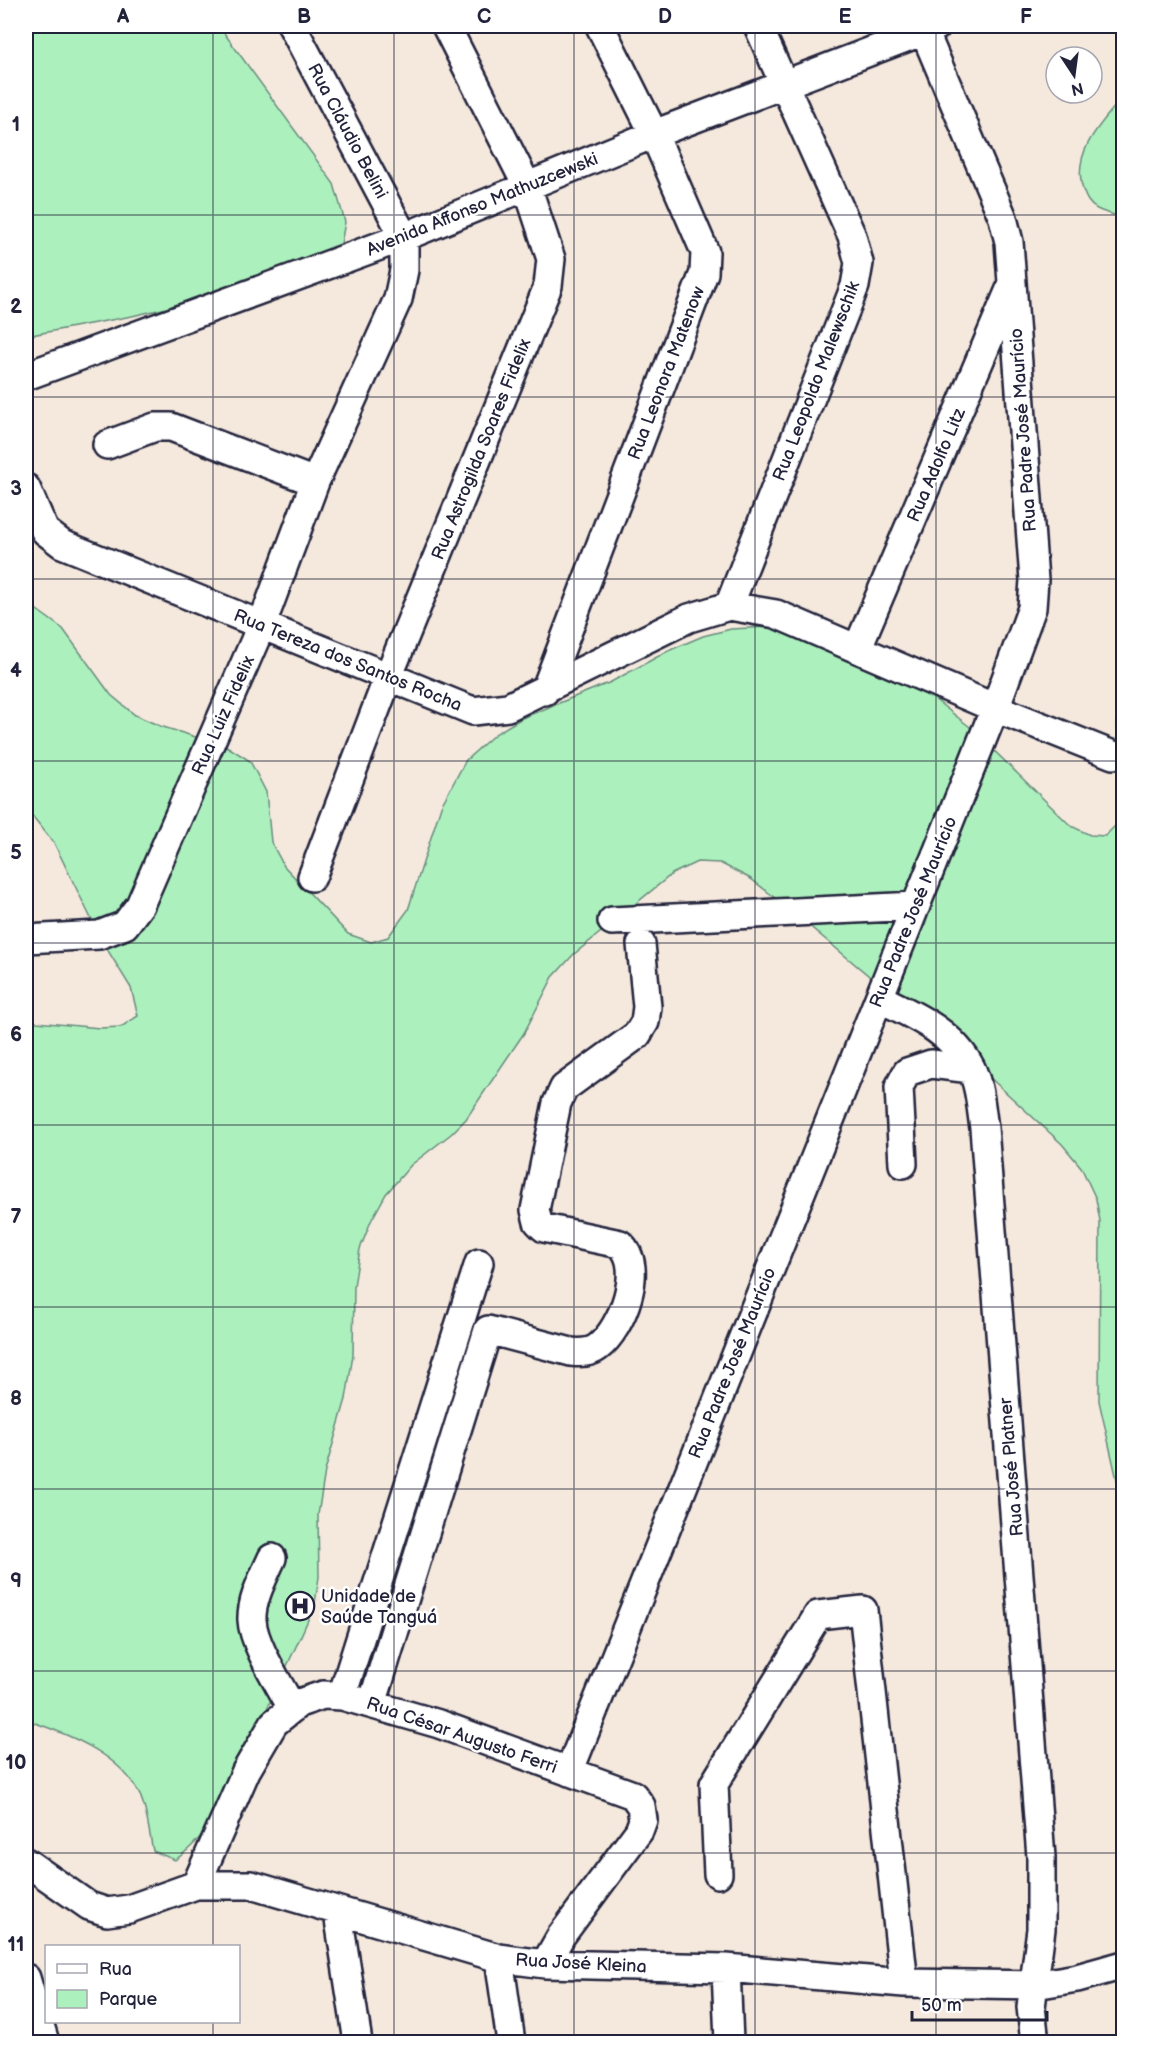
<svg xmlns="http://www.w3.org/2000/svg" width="1149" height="2068" viewBox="0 0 1149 2068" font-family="'Balsamiq Sans',sans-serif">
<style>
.green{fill:#acf1bd;stroke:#678a7c;stroke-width:1.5}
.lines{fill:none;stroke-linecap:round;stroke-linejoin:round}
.minor-casing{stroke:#22223b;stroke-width:32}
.minor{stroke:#fff;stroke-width:27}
.grid{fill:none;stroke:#22223b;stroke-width:1.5;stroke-opacity:0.55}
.labels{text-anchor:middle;stroke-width:5;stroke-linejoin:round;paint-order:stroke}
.street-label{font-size:18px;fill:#22223b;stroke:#fff}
.poi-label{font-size:18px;fill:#22223b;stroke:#fff;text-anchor:start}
.neatline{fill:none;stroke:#22223b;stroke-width:2}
.grid-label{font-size:20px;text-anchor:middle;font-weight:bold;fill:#22223b}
</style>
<rect width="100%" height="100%" fill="#f5e9de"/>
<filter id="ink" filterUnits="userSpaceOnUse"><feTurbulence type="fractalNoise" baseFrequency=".0167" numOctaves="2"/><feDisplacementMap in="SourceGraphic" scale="12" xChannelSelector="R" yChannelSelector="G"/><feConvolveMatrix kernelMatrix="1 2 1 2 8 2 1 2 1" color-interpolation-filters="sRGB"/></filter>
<g filter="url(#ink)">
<path class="green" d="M26,26H219L334,184L345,222L341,244L327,261L275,283L132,316L26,336Z
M1123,97V217C1115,215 1105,213 1097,209C1089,205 1086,198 1083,190C1071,153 1101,123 1123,97Z
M26,602L63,629L111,695L135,715L160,726L228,747L250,761L266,792L271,842L284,866L348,934L371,942L388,937L408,910L441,806L466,760L495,734L522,718L611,682L668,651L703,636L731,629L769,627L801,630L891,665L970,727L1071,826L1090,835L1105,836L1117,824L1121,804L1117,722L1118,690L1123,667V1506L1099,1401L1100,1221L1096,1199L1081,1167L1062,1144L986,1074L782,903L751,879L720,863L697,862L672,874L573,955L553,977L524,1033L466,1119L451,1134L411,1165L386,1194L371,1221L360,1249L354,1286L353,1355L346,1399L325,1471L318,1515L319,1577L315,1603C302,1636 286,1667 271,1700C245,1755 226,1824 175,1860L153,1851C150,1836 148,1821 144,1806C130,1757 69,1734 26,1720V1021L100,1028L121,1027L138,1016L131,988L102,941L54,843L26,808Z"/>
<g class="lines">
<g class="minor-casing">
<path id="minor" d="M26,376L404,237L654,134L937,26
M107,445L155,427H171L315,482
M26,488L45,531L62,544L473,711L508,707L689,618L729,606L776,614L995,708L1113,755
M729,606L855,286L859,263L852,236L758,26
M858,647L1011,287
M545,691L704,273L705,252L654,134L600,26
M312,877L389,675L548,286L551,259L527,186L446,26
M612,921L916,906
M26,939L99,935L125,925L140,905L262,624L315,482L398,299L404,270V237L292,26
M879,998C913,1015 952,1031 971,1068C980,1086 981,1109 984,1128L1041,1857V1929L1031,2007L1035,2042
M903,1164L899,1087L907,1072L931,1064L971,1069
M272,1558C264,1576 251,1600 252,1620C253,1644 280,1685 292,1708
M342,1696L479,1263
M372,1704L488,1330L571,1352C581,1353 590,1353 598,1347C622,1329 646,1266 620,1244L544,1228L538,1222L535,1210L557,1103L564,1088L637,1035L645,1022L647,1007L641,944
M569,1772L995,708L1032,608L1034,580L1009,242L1003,218L922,26
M26,1862L89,1906L107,1912L129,1909L196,1885H251L499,1958L545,1964L726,1968L904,1983L1035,1985L1077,1978L1124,1965
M718,1874L714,1784L818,1615L863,1610L904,1983
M196,1885L246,1771L274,1723L299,1703L323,1695L342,1696L439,1724L633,1795L641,1806L643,1820L639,1831L561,1936L545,1964
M338,1913L358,2042
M499,1958L511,2042
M726,1968L729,2042
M26,1978L45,2042"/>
</g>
<use href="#minor" class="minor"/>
</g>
</g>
<path class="grid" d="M213,26V1946M394,26V2042M574,26V2042M755,26V2042M936,26V2042M26,215H1124M26,397H1124M26,579H1124M26,761H1124M26,943H1124M26,1125H1124M26,1307H1124M26,1489H1124M26,1671H1124M26,1853H1124M213,2022V2042"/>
<defs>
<g id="hospital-ring" transform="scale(1.5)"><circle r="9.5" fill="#fff" stroke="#22223b" stroke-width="1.5"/><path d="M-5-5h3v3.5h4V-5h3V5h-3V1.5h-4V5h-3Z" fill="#22223b"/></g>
</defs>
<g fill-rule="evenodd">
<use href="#hospital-ring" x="300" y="1606"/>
</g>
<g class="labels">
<g class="street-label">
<text transform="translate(348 131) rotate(62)" y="6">Rua Cláudio Belini</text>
<text transform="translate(482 204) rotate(-22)" y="6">Avenida Affonso Mathuzcewski</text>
<text transform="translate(666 373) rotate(-69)" y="6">Rua Leonora Matenow</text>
<text transform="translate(816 381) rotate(-69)" y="6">Rua Leopoldo Malewschik</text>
<text transform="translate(1023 430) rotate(-94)" y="6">Rua Padre José Maurício</text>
<text transform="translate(481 449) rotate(-68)" y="6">Rua Astrogilda Soares Fidelix</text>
<text transform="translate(936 465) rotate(-67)" y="6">Rua Adolfo Litz</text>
<text transform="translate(348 660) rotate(22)" y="6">Rua Tereza dos Santos Rocha</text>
<text transform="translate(223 715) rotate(-66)" y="6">Rua Luiz Fidelix</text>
<text transform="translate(913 912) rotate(-68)" y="6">Rua Padre José Maurício</text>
<text transform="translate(732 1363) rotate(-68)" y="6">Rua Padre José Maurício</text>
<text transform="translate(1011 1467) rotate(-95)" y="6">Rua José Platner</text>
<text transform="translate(462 1735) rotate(19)" y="6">Rua César Augusto Ferri</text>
<text transform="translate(581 1963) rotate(3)" y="6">Rua José Kleina</text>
</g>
<g class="poi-label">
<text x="321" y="1602">Unidade de<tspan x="321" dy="21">Saúde Tanguá</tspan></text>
</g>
</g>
<rect width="1149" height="2068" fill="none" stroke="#fff" stroke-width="66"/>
<rect x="45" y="1945" width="195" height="78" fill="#ffffff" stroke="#a7a7b1" stroke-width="1.5"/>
<rect x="57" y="1964" width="30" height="9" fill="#ffffff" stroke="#a7a7b1" stroke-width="1.5"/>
<text x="99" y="1975" font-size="18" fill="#22223b">Rua</text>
<rect x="57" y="1990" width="30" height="18" fill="#acf1bd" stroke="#a7a7b1" stroke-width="1.5"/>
<text x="99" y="2005" font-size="18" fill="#22223b">Parque</text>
<g transform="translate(1074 75) rotate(167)"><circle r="28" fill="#ffffff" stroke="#a7a7b1" stroke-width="1.5"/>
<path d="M0-4.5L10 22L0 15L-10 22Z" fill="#22223b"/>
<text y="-9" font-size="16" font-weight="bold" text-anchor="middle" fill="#22223b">N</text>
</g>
<path d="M912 2011v9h135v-9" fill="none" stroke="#22223b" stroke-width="3"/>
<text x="921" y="2011" font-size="18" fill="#22223b" stroke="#ffffff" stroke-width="4.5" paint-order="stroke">50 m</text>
<rect x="33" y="33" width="1083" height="2002" class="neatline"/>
<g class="grid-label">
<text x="123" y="23">A</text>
<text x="304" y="23">B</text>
<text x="484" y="23">C</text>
<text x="665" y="23">D</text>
<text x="845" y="23">E</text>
<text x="1026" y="23">F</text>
<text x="16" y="131">1</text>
<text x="16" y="313">2</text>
<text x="16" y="495">3</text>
<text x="16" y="677">4</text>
<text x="16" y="859">5</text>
<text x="16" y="1041">6</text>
<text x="16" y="1223">7</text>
<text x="16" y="1405">8</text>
<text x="16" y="1587">9</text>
<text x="16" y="1769">10</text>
<text x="16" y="1951">11</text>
</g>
</svg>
